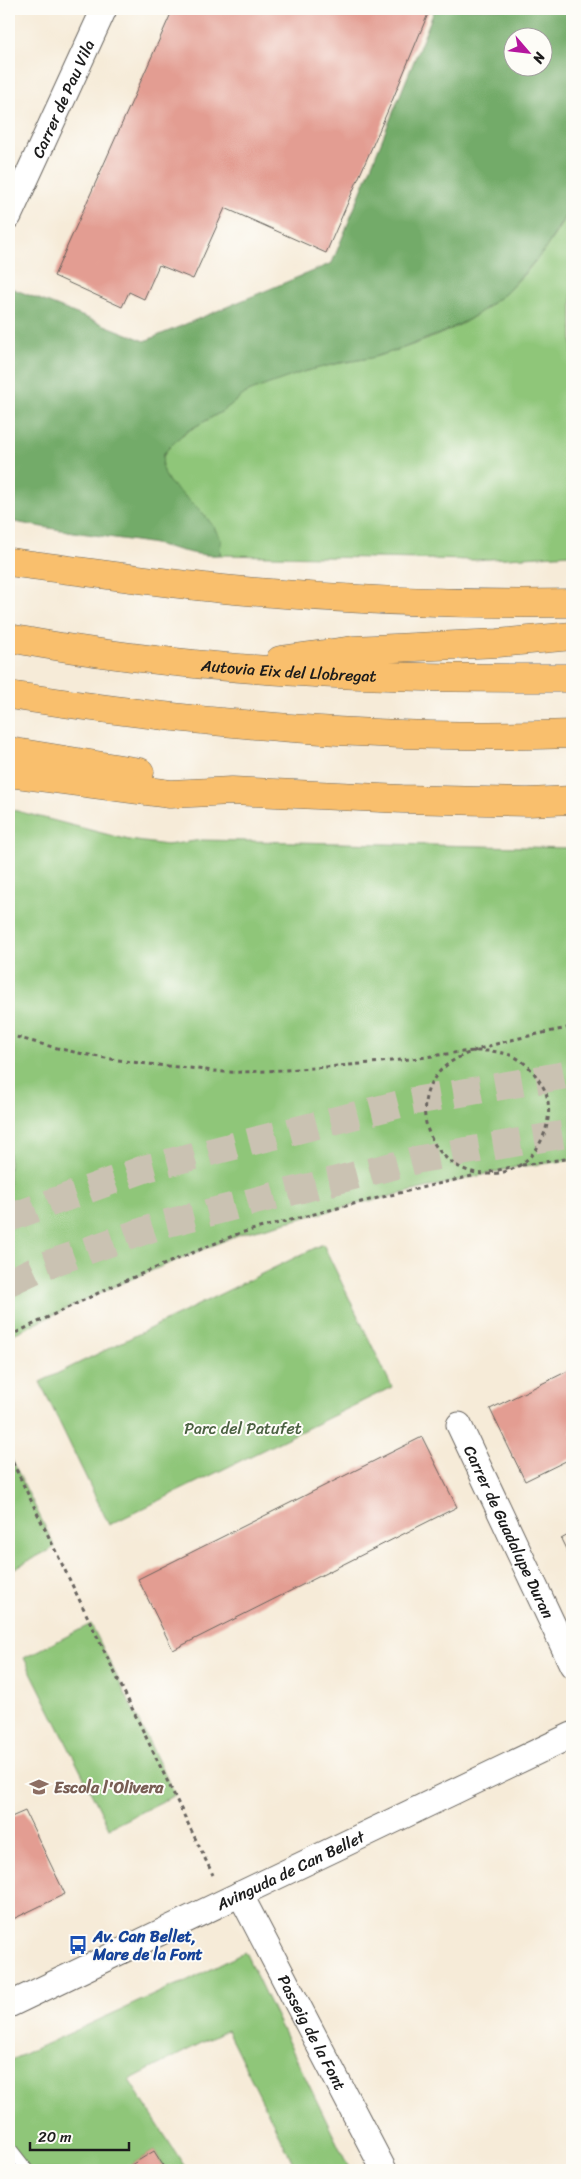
<svg xmlns="http://www.w3.org/2000/svg" width="581" height="2179" viewBox="0 0 581 2179" font-family="Sriracha,sans-serif">
<style>
.green{fill:#8fc679;stroke:#56714a}
.forest{fill:#73ab69;stroke:#486442;fill-rule:evenodd}
.building{fill:#e39d92}
.lines{fill:none;stroke-linecap:round;stroke-linejoin:round}
.secondary-tunnel{stroke:#cac2b2;stroke-width:28;stroke-dasharray:28 14;stroke-linecap:butt}
.lane-casing{stroke:#68645e;stroke-width:14}
.street-casing{stroke:#68645e;stroke-width:27}
.highway-casing{stroke:#68645e;stroke-width:29}
.path{stroke:#68645e;stroke-width:3;stroke-dasharray:4 4;stroke-linecap:butt}
.lane{stroke:#fff;stroke-width:12}
.street{stroke:#fff;stroke-width:25}
.highway{stroke:#f9bf6d;stroke-width:28}
.labels{text-anchor:middle;stroke-width:4;stroke-linejoin:round;paint-order:stroke}
.street-label{font-size:16px;fill:#1c1c1c;stroke:#fdfcf7}
.park-label{font-size:16px;fill:#4a6041;stroke:#fdfcf7}
.education-label{font-size:16px;font-weight:bold;fill:#785e54;stroke:#fdfcf7;text-anchor:start}
.transit-label{font-size:16px;font-weight:bold;fill:#164399;stroke:#fdfcf7;text-anchor:start}
</style>
<rect width="100%" height="100%" fill="#fdfcf7"/>
<filter id="ink" filterUnits="userSpaceOnUse"><feTurbulence type="fractalNoise" baseFrequency=".02" numOctaves="2"/><feDisplacementMap in="SourceGraphic" scale="10" xChannelSelector="R" yChannelSelector="G"/><feConvolveMatrix kernelMatrix="1 2 1 2 8 2 1 2 1" color-interpolation-filters="sRGB"/></filter>
<filter id="wash" filterUnits="userSpaceOnUse"><feTurbulence type="fractalNoise" baseFrequency=".0096" numOctaves="4" result="noise"/><feDisplacementMap in="SourceGraphic" scale="20" xChannelSelector="R" yChannelSelector="G"/><feGaussianBlur stdDeviation="1.12" result="paint"/><feColorMatrix in="noise" values="0 0 0 0 0 0 0 0 0 0 0 0 0 0 0 0 0 1.4 0 .05"/><feComposite in="paint" operator="in"/></filter>
<g filter="url(#wash)">
<rect width="100%" height="100%" fill="#f6ebd8"/>
<path class="green" d="M572,205V554L474,560L220,555L221,540C212,528 203,516 193,505C184,494 163,483 162,468C159,445 191,429 209,419C222,412 233,402 245,393C259,384 285,378 302,372C325,364 349,363 372,357C399,351 446,334 470,319C514,292 548,251 572,205Z
M9,809L129,840L167,845L202,840L572,848V1160L517,1167L361,1203L240,1234L117,1285L9,1336Z
M323,1244L392,1387L109,1525L40,1382Z
M9,1454L55,1547L9,1571Z
M91,1624L175,1795L109,1828L24,1658Z
M245,1952L350,2170H290L295,2167L227,2030L129,2080L187,2170H166L154,2151L123,2170H9V2061L173,1986L186,1982Z"/>
<path class="forest" d="M435,9H572V205L544,251L506,293L470,319L444,332L398,350L371,358L339,363L303,372L261,387L246,393L223,411L184,433L163,454L162,469L169,482L202,512L214,527L221,540L220,555C194,557 173,547 149,543C102,536 55,530 9,521V292L11,288L145,341L332,263ZM514,38H544V68H514Z"/>
<g id="blocks">
<path class="building" d="M173,9H430L392,101L326,253L225,208L193,279L159,265L144,299L129,292L122,307L54,276Z
M572,1369V1458L525,1481L490,1409Z
M422,1437L457,1507L173,1650L138,1579Z
M572,1533V1561L561,1539Z
M25,1811L65,1894L9,1921V1818Z
M154,2151L166,2170H123Z"/>
</g>
</g>
<g filter="url(#ink)">
<use href="#blocks" fill-opacity="0" stroke="#68645e" stroke-width="1"/>
<g class="lines">
<path class="secondary-tunnel" d="M9,1218L147,1168L408,1102L572,1074
M9,1282L43,1266L164,1224L420,1159L572,1133"/>
<g class="lane-casing">
<path id="lane" d="M9,2147L27,2170"/>
</g>
<g class="street-casing">
<g id="street">
<path id="s1" d="M9,216L104,9"/>
<path id="s2" d="M459,1425L572,1665"/>
<path id="s3" d="M240,1894L384,2170"/>
<path id="s4" d="M9,2005L572,1735"/>
</g>
</g>
<g class="highway-casing">
<g id="highway">
<path d="M9,562C80,571 152,582 223,589C339,600 456,605 572,603"/>
<path id="s5" d="M9,638C195,673 383,679 572,678"/>
<path d="M280,660L353,650L498,643L572,636"/>
<path d="M9,695C195,724 384,741 572,734"/>
<path d="M9,751L140,772"/>
<path d="M9,773L170,794L232,791L402,799L528,802L572,800"/>
</g>
</g>
<path class="path" d="M9,1035C34,1042 58,1049 84,1054C118,1061 154,1065 189,1068C206,1070 224,1073 242,1072C298,1070 354,1065 410,1059C440,1056 482,1045 510,1055C521,1059 530,1067 536,1076C539,1081 544,1087 546,1093C554,1118 543,1150 520,1165C511,1171 499,1174 488,1174C430,1174 401,1099 448,1064C473,1045 540,1034 572,1027
M522,1165L572,1158
M490,1172L511,1167
M9,1336L117,1284L240,1233L361,1202L476,1175
M9,1455L213,1875"/>
<use href="#lane" class="lane"/>
<use href="#street" class="street"/>
<use href="#highway" class="highway"/>
</g>
</g>
<defs>
<g id="school-bare" transform="scale(1.5)"><path d="M0-5L7-2L0 1L-7-2ZM-4 1L0 2.5L4 1V4Q0 6-4 4Z" fill="#8d6e63" stroke="#fdfcf7" stroke-width="2.5" paint-order="stroke"/></g>
<g id="bus-bare" transform="scale(1.5)"><path d="M-5-6H5V4H4V6H2V4H-2V6H-4V4H-5ZM-3.5-4V0h7V-4ZM-3.5 1.2v1.5H-2V1.2ZM2 1.2v1.5H3.5V1.2Z" fill="#1a4fb4" stroke="#fdfcf7" stroke-width="2.5" paint-order="stroke"/></g>
</defs>
<g fill-rule="evenodd">
<use href="#school-bare" x="39" y="1787"/>
<use href="#bus-bare" x="78" y="1945"/>
</g>
<g class="labels">
<g class="street-label">
<text dy="6" stroke="none"><textPath href="#s1" startOffset="129">Carrer de Pau Vila</textPath></text>
<text dy="6" stroke="none"><textPath href="#s5" startOffset="282">Autovia Eix del Llobregat</textPath></text>
<text dy="6" stroke="none"><textPath href="#s2" startOffset="118">Carrer de Guadalupe Duran</textPath></text>
<text dy="6" stroke="none"><textPath href="#s4" startOffset="312">Avinguda de Can Bellet</textPath></text>
<text dy="6" stroke="none"><textPath href="#s3" startOffset="156">Passeig de la Font</textPath></text>
</g>
<g class="park-label">
<text x="243" y="1434">Parc del Patufet</text>
</g>
<g class="education-label">
<text x="54" y="1793">Escola l'Olivera</text>
</g>
<g class="transit-label">
<text x="93" y="1942">Av. Can Bellet,<tspan x="93" dy="18">Mare de la Font</tspan></text>
</g>
</g>
<rect width="581" height="2179" fill="none" stroke="#fdfcf7" stroke-width="30"/>
<g transform="translate(528 52) rotate(118)"><circle r="24" fill="#fdfcf7" stroke="#a3a29f"/>
<path d="M0-4L9 19L0 12L-9 19Z" fill="#b5179e"/>
<text y="-8" font-size="14" font-weight="bold" text-anchor="middle" fill="#1c1c1c">N</text>
</g>
<path d="M30 2142v8h99v-8" fill="none" stroke="#1c1c1c" stroke-width="2.5"/>
<text x="38" y="2142" font-size="15" fill="#1c1c1c" stroke="#fdfcf7" stroke-width="4" paint-order="stroke">20 m</text>
</svg>
